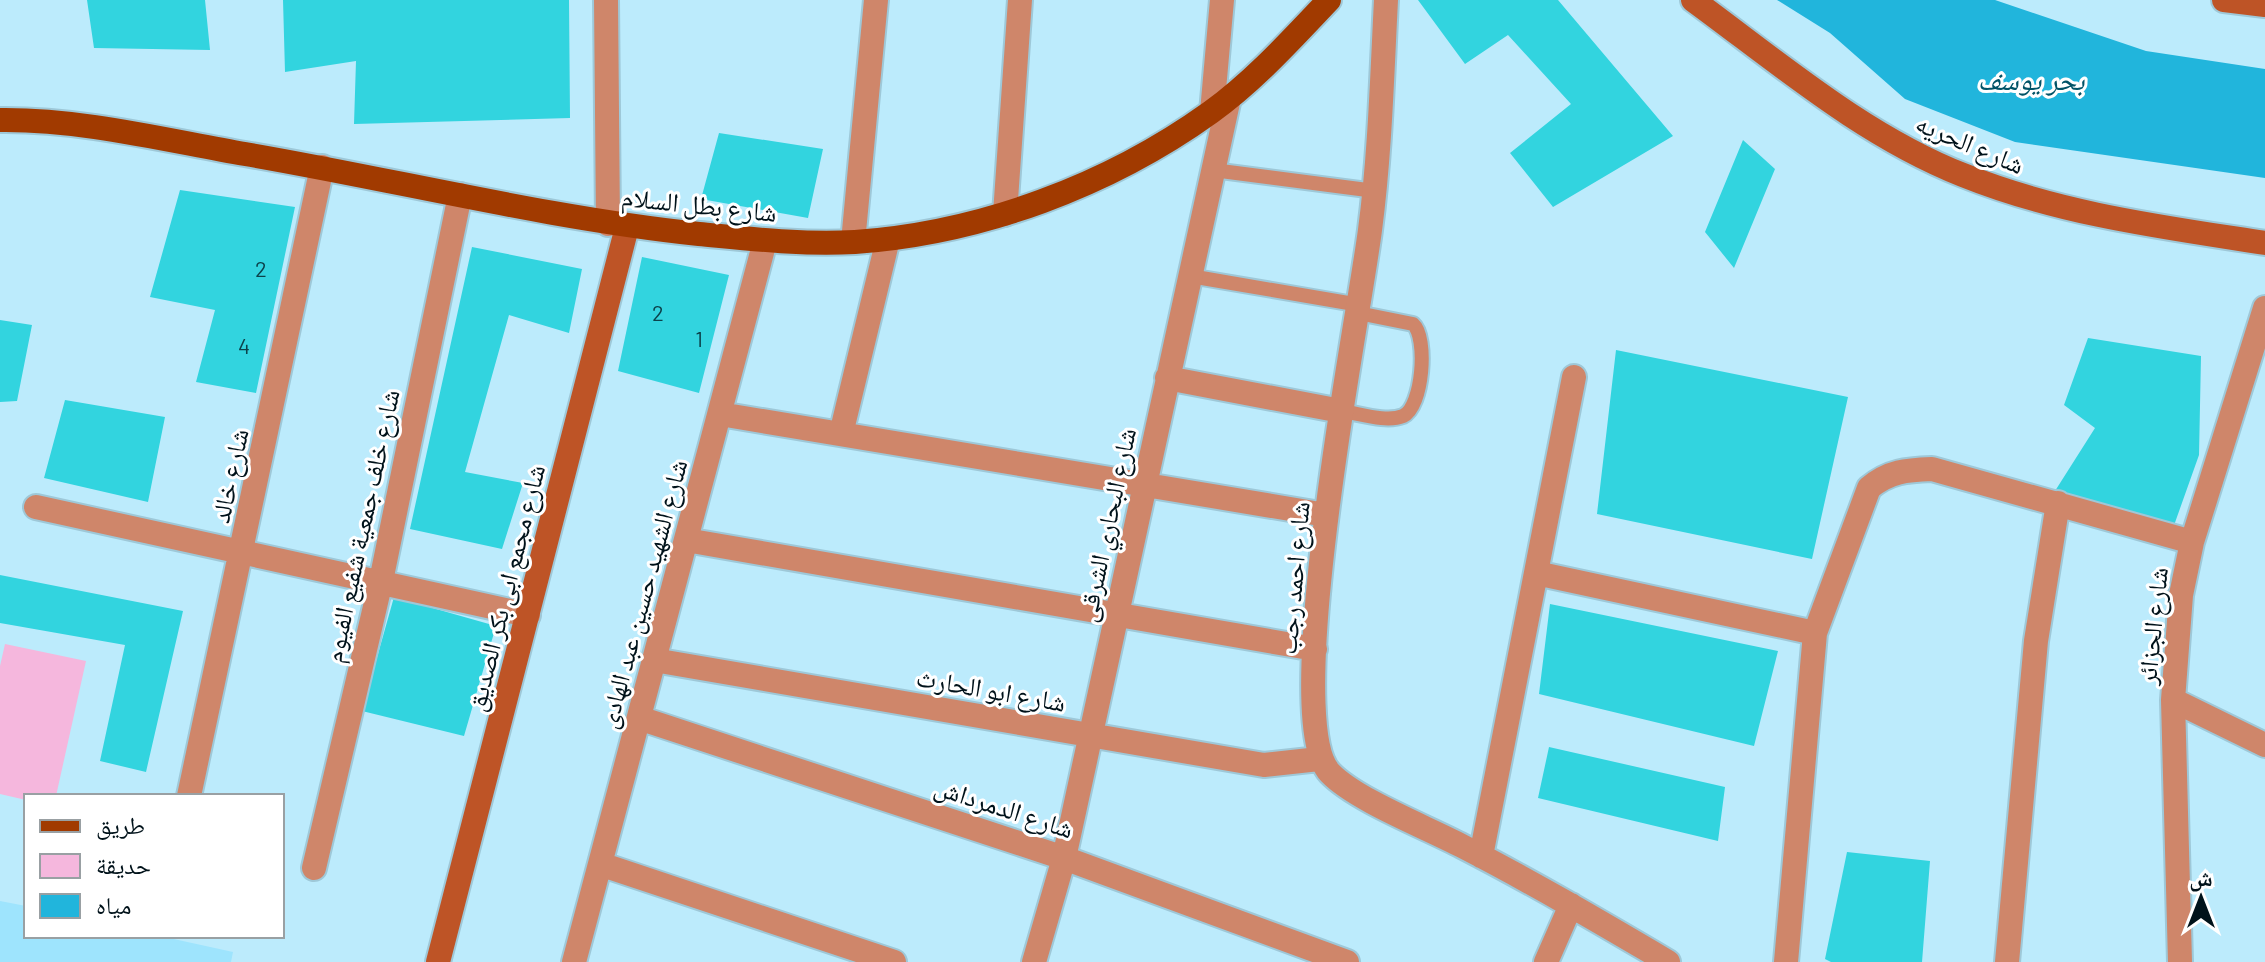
<svg xmlns="http://www.w3.org/2000/svg" width="2265" height="962" viewBox="0 0 2265 962" font-family="Barlow,'Noto Naskh Arabic',sans-serif">
<style>
.built{fill:#9ee4fd}
.green{fill:#f5b7dd}
.water{fill:#21b5dc}
.building{fill:#32d4df}
.lines{fill:none;stroke-linecap:round;stroke-linejoin:round}
.lane-casing{stroke:#9ec8d8;stroke-width:18}
.street-casing{stroke:#9ec8d8;stroke-width:28}
.secondary-casing{stroke:#9ec8d8;stroke-width:28}
.primary-casing{stroke:#9ec8d8;stroke-width:28}
.lane{stroke:#cf866a;stroke-width:14}
.street{stroke:#cf866a;stroke-width:24}
.secondary{stroke:#be5426;stroke-width:24}
.primary{stroke:#a13a00;stroke-width:24}
.labels{text-anchor:middle;stroke-width:6;stroke-linejoin:round;paint-order:stroke}
.number-label{font-size:22px;fill:#0c424b}
.street-label{font-size:26px;fill:#00121a;stroke:#fff}
.water-label{font-size:28px;font-style:italic;fill:#015367;stroke:#fff}
</style>
<rect width="100%" height="100%" fill="#bcebfc"/>
<path class="built" d="M0,901L26,906V936H160L233,952L231,962H0Z"/>
<path class="green" d="M5,644L86,661L56,796H26V800L0,794V666Z"/>
<path class="water" d="M1777,0H1995L2146,51L2265,69V178L2015,142L1905,99L1830,33Z"/>
<path class="building" d="M87,0H205L210,50L94,48Z
M283,0H569L570,118L354,124L356,61L285,72Z
M1418,0H1558L1673,136L1553,207L1510,153L1571,104L1508,35L1465,64Z
M719,133L823,149L808,218L701,199Z
M1743,140L1775,169L1734,268L1705,232Z
M180,190L295,207L256,393L196,382L215,310L150,297Z
M472,247L582,269L569,333L509,315L465,472L523,483L502,549L410,529Z
M642,257L729,275L699,393L618,371Z
M0,320L32,325L17,401L0,402Z
M2088,338L2201,356L2199,455L2172,531L2055,491L2095,428L2064,405Z
M1616,350L1848,397L1812,559L1597,514Z
M65,400L165,417L148,502L44,478Z
M0,575L183,611L146,772L100,761L125,645L0,623Z
M394,597L496,626L464,736L362,711Z
M1550,604L1778,651L1754,746L1539,694Z
M1549,747L1725,787L1718,841L1538,798Z
M1847,852L1930,861L1922,962H1831L1825,959Z"/>
<g class="lines">
<g class="lane-casing">
<path id="lane" d="M1213,170L1375,191
M1190,276L1360,305
M1341,411C1358,413 1386,423 1403,416C1423,407 1428,337 1413,324L1358,313"/>
</g>
<g class="street-casing">
<path id="street" d="M606,0L608,224
M1386,0C1382,77 1380,154 1370,230C1359,317 1279,720 1330,773C1356,800 1426,827 1462,846C1532,882 1600,922 1668,962
M1212,112L1222,0
M1005,214L1020,0
M853,242L876,0
M1167,378L1341,411
M720,414L1326,515
M841,434L888,239
M36,507L528,615
M686,540L1315,649
M1536,573L1815,633
M654,660L1264,765L1319,759
M2173,700L2265,745
M639,718L1064,858L1347,962
M189,796L322,167
M1481,856L1574,377
M600,864L894,962
M314,868L381,581L460,195
M574,962L765,241
M1034,962L1064,858L1229,98
M1546,962L1571,905
M1786,962L1815,633L1869,488C1889,471 1907,470 1932,469L2192,542
M2007,962L2036,641L2058,503
M2180,962L2173,700L2181,595L2192,542L2265,308"/>
</g>
<g class="secondary-casing">
<path id="secondary" d="M1693,0C1779,63 1864,136 1963,175C2060,214 2162,227 2265,243
M2224,0L2265,5
M438,962L627,227"/>
</g>
<g class="primary-casing">
<path id="primary" d="M0,120C82,119 165,140 245,154C397,180 547,218 699,234C752,239 803,245 855,242C981,233 1108,186 1211,112C1254,81 1292,39 1329,0"/>
</g>
<use href="#lane" class="lane"/>
<use href="#street" class="street"/>
<use href="#secondary" class="secondary"/>
<use href="#primary" class="primary"/>
</g>
<g class="labels">
<g class="number-label">
<text x="261" y="277">2</text>
<text x="658" y="321">2</text>
<text x="699" y="347">1</text>
<text x="244" y="354">4</text>
</g>
<g class="street-label">
<text transform="translate(1970 144) rotate(23)" y="9">شارع الحريه</text>
<text transform="translate(699 205) rotate(6)" y="9">شارع بطل السلام</text>
<text transform="translate(230 476) rotate(-78)" y="9">شارع خالد</text>
<text transform="translate(1107 525) rotate(-78)" y="9">شارع البحاري الشرقى</text>
<text transform="translate(362 526) rotate(-78)" y="9">شارع خلف جمعية شفيع الفيوم</text>
<text transform="translate(1294 578) rotate(-85)" y="9">شارع احمد رجب</text>
<text transform="translate(506 588) rotate(-76)" y="9">شارع مجمع ابى بكر الصديق</text>
<text transform="translate(643 594) rotate(-75)" y="9">شارع الشهيد حسين عبد الهادى</text>
<text transform="translate(2153 626) rotate(-84)" y="9">شارع الجزائر</text>
<text transform="translate(991 690) rotate(10)" y="9">شارع ابو الحارث</text>
<text transform="translate(1004 808) rotate(18)" y="9">شارع الدمرداش</text>
</g>
<g class="water-label">
<text x="2031" y="90">بحر يوسف</text>
</g>
</g>
<rect x="24" y="794" width="260" height="144" fill="#ffffff" stroke="#99a0a3" stroke-width="2"/>
<rect x="40" y="820" width="40" height="12" fill="#a13a00" stroke="#99a0a3" stroke-width="2"/>
<text x="96" y="834" font-size="24" fill="#00121a">طريق</text>
<rect x="40" y="854" width="40" height="24" fill="#f5b7dd" stroke="#99a0a3" stroke-width="2"/>
<text x="96" y="874" font-size="24" fill="#00121a">حديقة</text>
<rect x="40" y="894" width="40" height="24" fill="#21b5dc" stroke="#99a0a3" stroke-width="2"/>
<text x="96" y="914" font-size="24" fill="#00121a">مياه</text>
<g transform="translate(2201 898)" stroke="#ffffff" stroke-width="6" paint-order="stroke">
<path d="M0-6L14 30L0 20L-14 30Z" fill="#00121a"/>
<text y="-12" font-size="22" font-weight="bold" text-anchor="middle" fill="#00121a">ش</text>
</g>
</svg>
